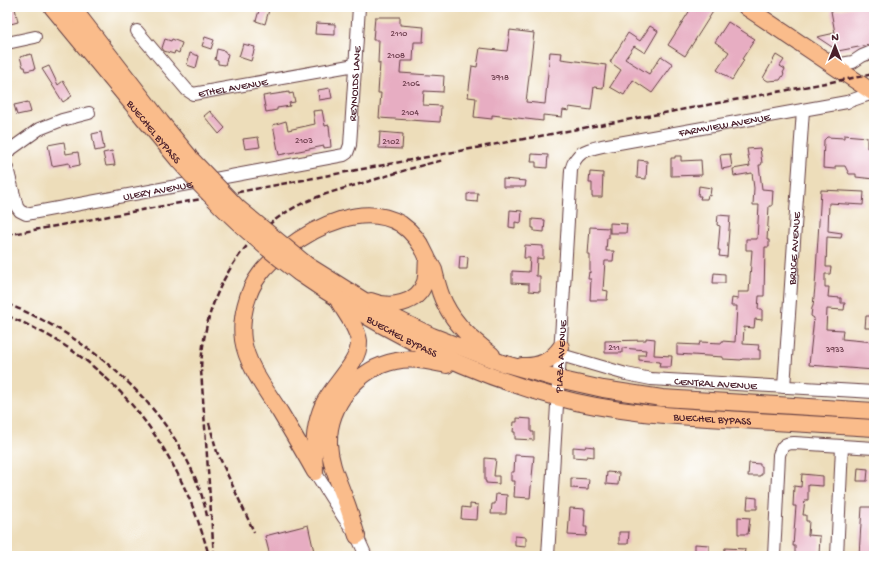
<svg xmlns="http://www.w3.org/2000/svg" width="881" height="563" viewBox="0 0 881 563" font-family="'Gochi Hand',sans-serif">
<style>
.building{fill:#e7adc2}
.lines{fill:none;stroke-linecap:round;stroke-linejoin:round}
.minor-casing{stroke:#623c40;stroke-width:14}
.major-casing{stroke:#623c40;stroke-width:18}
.minor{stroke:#fff;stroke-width:12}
.major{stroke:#fabc8b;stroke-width:16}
.rail{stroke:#4a1f2b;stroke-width:2.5;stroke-dasharray:6 3;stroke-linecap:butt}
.major-bridge-casing{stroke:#623c40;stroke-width:18;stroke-linecap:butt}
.major-bridge{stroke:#fabc8b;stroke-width:16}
.labels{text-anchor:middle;stroke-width:3.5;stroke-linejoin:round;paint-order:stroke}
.number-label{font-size:9px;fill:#714251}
.street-label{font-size:11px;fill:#4a1f2b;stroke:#fff}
</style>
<rect width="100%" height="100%" fill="#fff"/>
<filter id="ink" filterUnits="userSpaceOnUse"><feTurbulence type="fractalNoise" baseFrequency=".025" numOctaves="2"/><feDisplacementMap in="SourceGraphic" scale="8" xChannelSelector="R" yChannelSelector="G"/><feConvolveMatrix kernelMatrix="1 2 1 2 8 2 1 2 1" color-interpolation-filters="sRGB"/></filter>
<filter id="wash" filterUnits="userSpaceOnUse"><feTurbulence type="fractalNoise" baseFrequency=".012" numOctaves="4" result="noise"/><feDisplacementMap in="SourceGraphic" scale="16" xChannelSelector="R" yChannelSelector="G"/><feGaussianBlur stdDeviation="0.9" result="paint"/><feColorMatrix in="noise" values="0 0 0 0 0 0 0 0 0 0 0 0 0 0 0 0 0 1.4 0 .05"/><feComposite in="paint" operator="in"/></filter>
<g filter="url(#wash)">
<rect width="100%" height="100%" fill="#edddba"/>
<g id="blocks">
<path class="building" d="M260,7L269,10L265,24L256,21Z
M692,7H710L714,10L685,56L668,45Z
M854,7H874V44L838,51L817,37L835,33L831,11Z
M15,8L18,22L7,25V10Z
M375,17H400V25L424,27L423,42H414L413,61H401L400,73L444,76L443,92L424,91L423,105L441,106L440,122L379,118L381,93H378L380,63H378L379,40H373Z
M728,22L755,39L742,59L744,60L732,80L717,70L729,52L715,42Z
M316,23L335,24V35L315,34Z
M650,26L658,31L645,53L634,46L625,59L649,74L661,56L673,64L652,93L633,80L624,95L610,87L621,70L610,62L628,33L640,41Z
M510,30L534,33L526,102L545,104L550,52L562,53L561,59L606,65L603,88L594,87L591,110L569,107V111L563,110L562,117L543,115V121L492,115V119L474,117L476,98L468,97L472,66L477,67L480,48L507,51Z
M205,37L214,40L211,49L202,46Z
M165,39L171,41L172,39L182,43L179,53L175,51L174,54L164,51L162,48Z
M243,44L255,47L251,61L239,57Z
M217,49L225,51V53L228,54L225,65L218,64V61L215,60Z
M190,53L199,56L196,68L187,65Z
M31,54L35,69L26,71L25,67H23L20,57Z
M776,55L784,60L780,66L785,69L783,73L784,74L780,80L768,81L763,78Z
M49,66L58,85L63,81L72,96L63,102L42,69Z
M330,88L332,98L319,100L318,90Z
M289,92V94L293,93L295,102L289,103L290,106L277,108V110L266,112L263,96Z
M28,102L31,112L17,115L14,105Z
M322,110L325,126L329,125L331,147L324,148V146L279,155L273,125L286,121L288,130L315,124L313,111Z
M210,111L225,128L219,134L204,116Z
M101,132L104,149L95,151L92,134Z
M380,132L403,134L402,149L379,148Z
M844,135L867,137V148H874V179L856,177V174H849L845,166H835V169L823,168L824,140L827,137L844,138Z
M258,137L260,147L245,149L243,139Z
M64,142L66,154L78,152L80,165L70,167L69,163L52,166L48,145Z
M760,148L762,163L761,165H759L762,189L773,190L772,206H769L767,240H769V247H765L764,296H759L758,309H762V320L755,319L754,328L744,327L743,344L759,345L758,350H760V359H742L741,360L723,359V357L677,354V344L699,345L700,342L722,343V341L735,342L737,306H731L732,298L738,299V292H749L752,250H746V239H757L759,205H753L754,188L752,173L734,176L733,169L750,166L747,149Z
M112,151L115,165L106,166L103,153Z
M532,154L548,155L547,168L536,167V162H531Z
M730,154L732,167L722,169L720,155Z
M675,156H681V161L701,160L702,175L671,176V158H675Z
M638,160L647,161L646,179L637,178Z
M590,172L603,173L602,197H592V183H589Z
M503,179L526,181L525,187H503Z
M699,186L711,188L710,196L708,195L707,199H700L701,196H698Z
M821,190L864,192L863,205L829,203L828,231L842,233L841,238L827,237L826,267H831L830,274H825V287H829L828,297L841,298V303H845L844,310L827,309L826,329L843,330L842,339L874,342V370L809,365L814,318L811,316L812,308L813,306L815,287Z
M470,193H478L477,202L467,201V194H469Z
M510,210L522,211L521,223L515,222V228L509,227Z
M718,215L730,216L727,257L719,256L720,250H718L720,226L717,225Z
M532,219L545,220L544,232L534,231V228H532Z
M610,223L627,224L626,233H610Z
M590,227L609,228V238H607L606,251H614L613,261H605L603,290L608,291L607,300H590L591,279H588L589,272L590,273V255H588Z
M525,245L543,246V259L537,258L536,276H540V292L529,291V284L512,283V271L529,272L530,258H524Z
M460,256L468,257L467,269H459Z
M714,273L725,274V283H713Z
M866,316H874V328H865Z
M646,338L655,339L654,355L672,356L671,367H659L660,362L639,360V355H645L646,350L622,348V353H605V341L646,340Z
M517,418L531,419V432H534V440L515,439V432H513L514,422H517Z
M586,446L594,447V457L587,456L586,458L573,457V447L585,448Z
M515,455L534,456L530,498L514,497L515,481H511V472H514Z
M485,458L496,459L494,476H499V484L486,483V481H485Z
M749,463L760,464V466H762V475H760V476H748Z
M858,468L868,469L867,481H857Z
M607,472L619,473L618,485L606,484Z
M802,474L823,476V486L808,485V500H805L803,515H806V521H809L808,535L820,536L819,556H795V546H793L796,506H793L794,486L801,487Z
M571,478L589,479L588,489L571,488Z
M496,494L507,495L506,514H491L492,504H495Z
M748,497L757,498V509H747Z
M470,504L478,505L477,520L461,519L462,507L470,508Z
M862,507H873L872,545H874V553H871V556H859Z
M570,508L585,509L584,527H587L586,536L568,535Z
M738,517L750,518L748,534H738Z
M308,525L315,556H270L265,536Z
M619,532H629L628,544H619Z
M515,536L526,537V547L515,546Z
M695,544L709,545V556L695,555Z
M725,548L745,549L744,556H724Z"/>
</g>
</g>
<g filter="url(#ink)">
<use href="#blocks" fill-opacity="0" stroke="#623c40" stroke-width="1"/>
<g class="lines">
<g class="minor-casing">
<g id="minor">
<path id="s1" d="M137,31L187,90L193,94L355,65"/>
<path d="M7,43L35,37"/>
<path d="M835,65L853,62L862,56L874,51"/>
<path d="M7,152L39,129L62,120L89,113"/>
<path id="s2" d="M7,168L17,207L20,211L26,214L344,155L347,153L350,145L359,7"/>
<path id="s3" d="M561,355L626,374L651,379L874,392"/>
<path id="s4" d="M784,387L803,110"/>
<path d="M315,472L344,518L357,536L366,556"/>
<path id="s5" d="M548,556L571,170C576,152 585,150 602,146L847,102L864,96L874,93"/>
<path d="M774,556L779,455C782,446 784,443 794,443L874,448"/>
<path d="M837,556L842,447"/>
</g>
</g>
<g class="major-casing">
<g id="major">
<path id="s6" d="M52,7L179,161"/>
<path d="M72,7L161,122L189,156"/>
<path d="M746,7L874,93"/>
<path d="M307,265L379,310L432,336L502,363L558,379L603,389L662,398L874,411"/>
<path id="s7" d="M299,273C378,328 462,372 556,397C611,412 668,416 725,419C774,422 824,425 874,428"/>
<path d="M371,301C390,309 418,304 425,282C427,275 426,266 427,259"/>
<path d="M522,366C539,367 551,361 561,347"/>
<path d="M315,468C313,447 314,425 323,405C332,385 360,363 359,341C357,327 346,314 339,302"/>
<path d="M315,472C304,452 292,432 280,412C266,390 247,366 243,340C240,318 247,291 260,274C267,264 277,256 286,249C316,226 364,202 401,224C414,233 421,243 427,257C428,261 432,265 434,270C437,282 439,293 445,304C456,326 473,340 492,355"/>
<path d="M357,536C353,524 350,511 345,499C338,480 330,464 329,444C328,405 358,368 396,361C413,357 430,362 447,365"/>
</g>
</g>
<use href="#minor" class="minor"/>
<use href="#major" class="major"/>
<path class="rail" d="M7,235L874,74
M7,304C94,337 188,421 207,516
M7,316C113,357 180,448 209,556
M209,423L217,452L254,532
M214,556L201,370C203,300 237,236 301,204C324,193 350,187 373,180C397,173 420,165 444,160"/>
<g class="major-bridge-casing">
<path id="major-bridge" d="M191,159L238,208L307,265
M179,161C215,203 254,240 299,273"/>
</g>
<use href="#major-bridge" class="major-bridge"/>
</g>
</g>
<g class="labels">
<g class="number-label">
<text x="399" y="36">2110</text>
<text x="396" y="58">2108</text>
<text x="500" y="80">3918</text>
<text x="411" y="86">2106</text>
<text x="410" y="115">2104</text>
<text x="304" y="143">2103</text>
<text x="391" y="144">2102</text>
<text x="614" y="350">211</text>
<text x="835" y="352">3933</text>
</g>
<g class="street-label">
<text dy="4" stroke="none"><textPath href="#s2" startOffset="449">REYNOLDS LANE</textPath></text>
<text dy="4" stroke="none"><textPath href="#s1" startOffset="125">ETHEL AVENUE</textPath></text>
<text dy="4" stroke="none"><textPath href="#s5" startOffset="553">FARMVIEW AVENUE</textPath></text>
<text dy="4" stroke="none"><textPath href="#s6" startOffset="161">BUECHEL BYPASS</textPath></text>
<text dy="4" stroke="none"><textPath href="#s2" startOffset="186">ULERY AVENUE</textPath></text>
<text dy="4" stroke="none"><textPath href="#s4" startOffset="139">BRUCE AVENUE</textPath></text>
<text dy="4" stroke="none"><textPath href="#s7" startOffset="121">BUECHEL BYPASS</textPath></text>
<text dy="4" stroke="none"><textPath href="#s5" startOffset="200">PLAZA AVENUE</textPath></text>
<text dy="4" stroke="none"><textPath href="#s3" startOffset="158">CENTRAL AVENUE</textPath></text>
<text dy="4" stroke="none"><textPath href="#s7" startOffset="445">BUECHEL BYPASS</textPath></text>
</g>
</g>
<rect width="881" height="563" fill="none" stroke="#fff" stroke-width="24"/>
<g transform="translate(835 46)" stroke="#ffffff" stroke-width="3" paint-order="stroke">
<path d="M0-3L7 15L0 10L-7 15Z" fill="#4a1f2b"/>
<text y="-6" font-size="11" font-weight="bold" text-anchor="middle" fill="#4a1f2b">N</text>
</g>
</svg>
